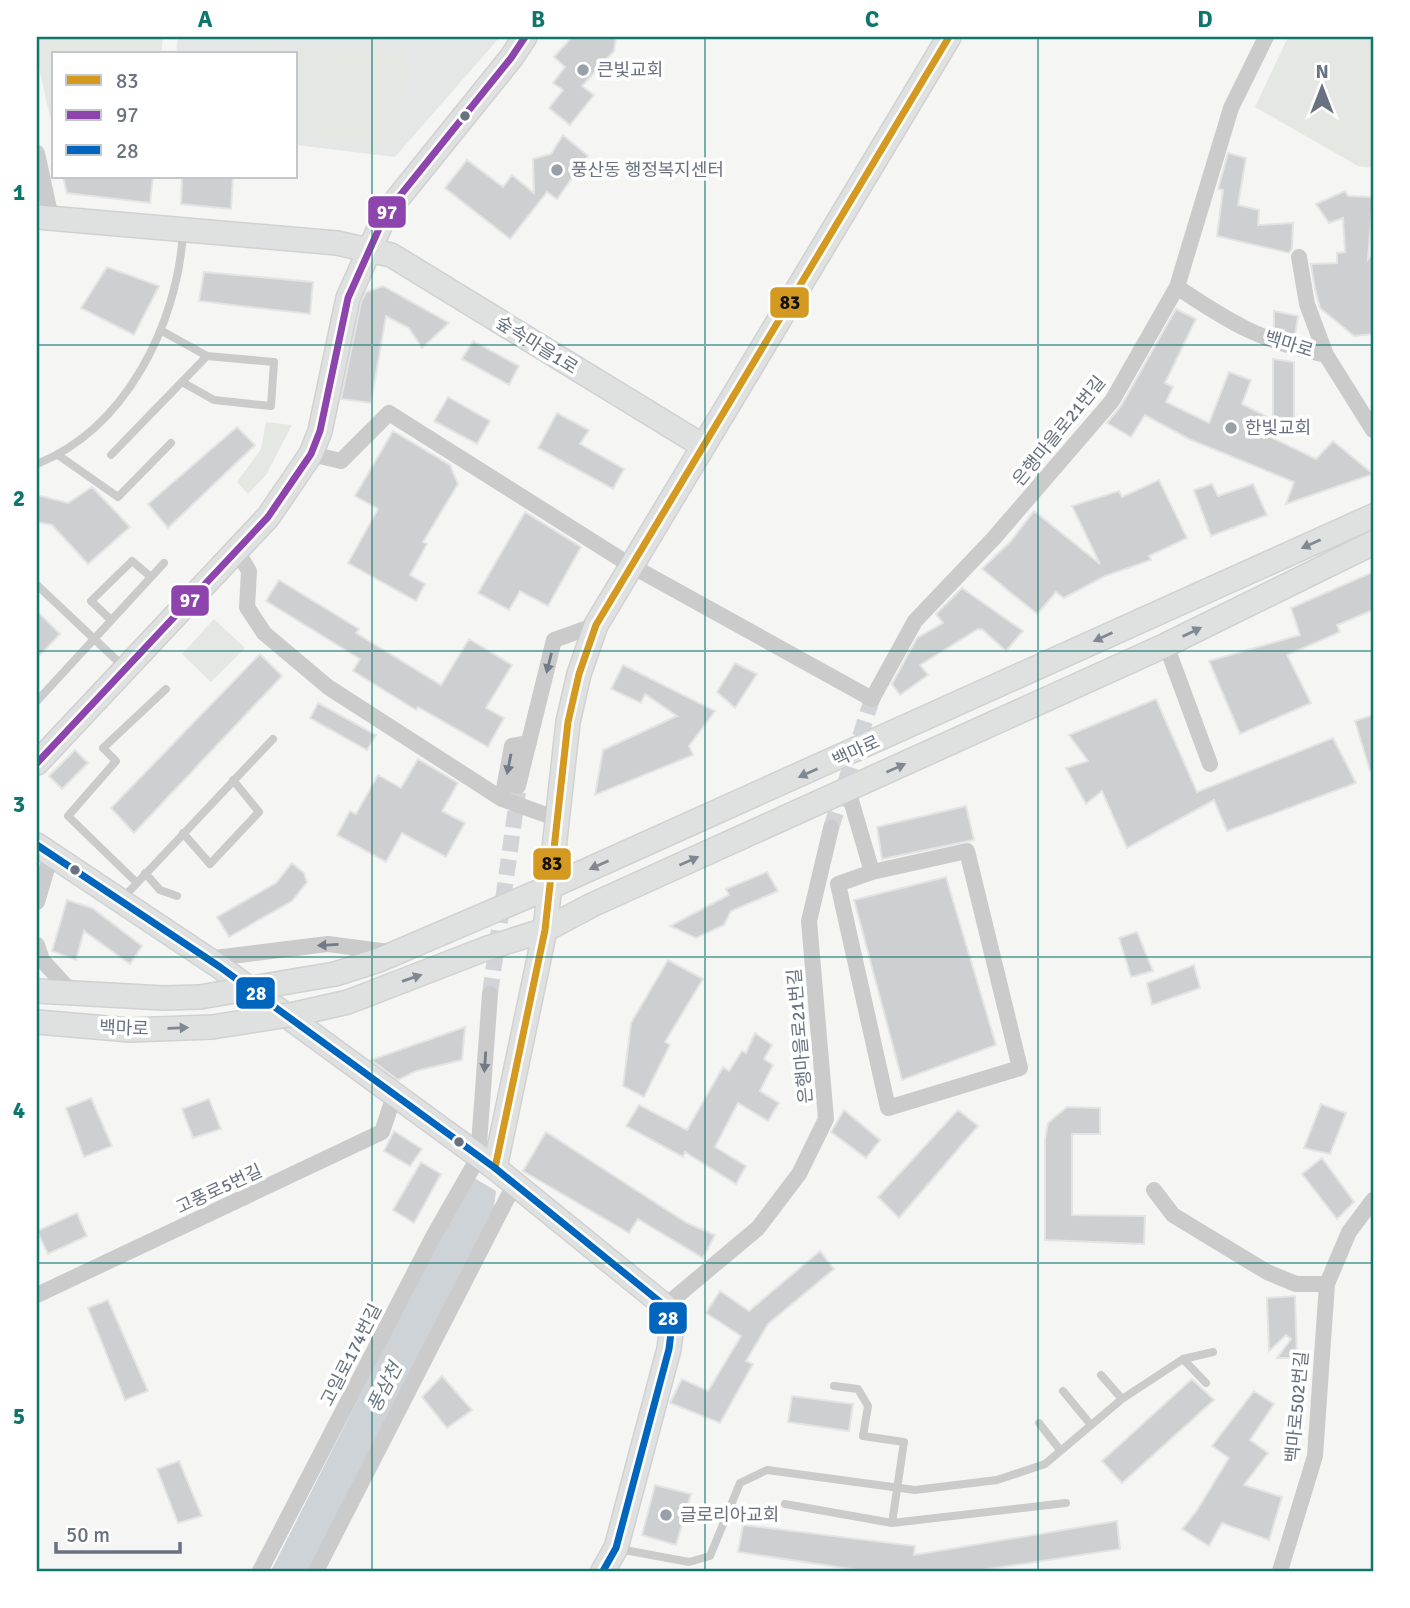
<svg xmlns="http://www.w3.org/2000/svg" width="1410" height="1608" viewBox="0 0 1410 1608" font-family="Signika,'Noto Sans KR',sans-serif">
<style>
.built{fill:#e5e6e6}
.green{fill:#e4e7e2}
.water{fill:#ced3d7}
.building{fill:#cecfd0;stroke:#e4e4e4;stroke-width:2}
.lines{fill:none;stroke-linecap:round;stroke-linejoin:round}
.street-tunnel{stroke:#d2d4d7;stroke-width:16;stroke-dasharray:16 8;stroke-linecap:butt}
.secondary-casing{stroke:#d1d1d2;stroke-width:26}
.lane{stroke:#cbcbcc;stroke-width:8}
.street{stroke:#cbcbcc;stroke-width:16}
.secondary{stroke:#dfe0e0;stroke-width:23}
.secondary-bridge-casing{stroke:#d1d1d2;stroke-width:26;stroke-linecap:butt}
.secondary-bridge{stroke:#dfe0e0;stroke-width:23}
.bus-1-casing{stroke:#fff;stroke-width:12}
.bus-2-casing{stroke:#fff;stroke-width:12}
.bus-3-casing{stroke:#fff;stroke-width:12}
.bus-1{stroke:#d39920;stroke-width:7}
.bus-2{stroke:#8e44ad;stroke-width:7}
.bus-3{stroke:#0065bd;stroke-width:7}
.oneway{fill:#808893}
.oneway2{fill:#727b88}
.grid{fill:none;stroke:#0f766e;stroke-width:2;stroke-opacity:0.55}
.poi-dot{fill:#99a0a9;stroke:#fff;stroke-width:2.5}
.bus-dot{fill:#687280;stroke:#fff;stroke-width:2.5}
.labels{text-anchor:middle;stroke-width:7;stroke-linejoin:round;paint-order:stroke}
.poi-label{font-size:18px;fill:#687280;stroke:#fff;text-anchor:start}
.street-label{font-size:18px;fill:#687280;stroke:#fff}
.water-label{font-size:19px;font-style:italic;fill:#697884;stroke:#fff}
.line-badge{stroke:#fff;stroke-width:2.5}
.badge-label{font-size:19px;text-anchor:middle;font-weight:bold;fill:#fff}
.pale-badge-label{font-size:19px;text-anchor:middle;font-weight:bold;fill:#111}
.neatline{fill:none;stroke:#0f766e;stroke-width:2.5}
.grid-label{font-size:23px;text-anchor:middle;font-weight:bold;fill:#0f766e}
</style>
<rect width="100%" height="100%" fill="#f5f5f4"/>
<path class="built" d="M178,37H500L395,157L296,145V54H176Z"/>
<path class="green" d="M37,37H163L161,54H54V121H51L37,59Z
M1288,37H1373V168L1358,166L1255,107Z
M247,45L404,54L399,143L296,135V54H246Z
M266,422L292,425L266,475L248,494L237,482L261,449Z
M214,619L245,648L211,682L182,654Z"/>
<path class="water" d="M471,1176L496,1191L494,1207L308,1571H271Z"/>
<path class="building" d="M572,37H616L614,51L582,86L594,95L570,125L549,108L563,90L553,83L565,67L554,57Z
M563,135L588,156L557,199L547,192L510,239L445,188L467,160L503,187L512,175L534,193L533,159L551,154Z
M1228,153L1246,158L1238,205L1259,210L1258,225L1293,223L1292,249L1289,253L1217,236L1223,190L1218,189Z
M63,177H153L150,203L67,193Z
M233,177L231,209L181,204L182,178Z
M1345,191L1348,196L1373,197L1368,259L1373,254V334L1354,336L1320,308L1315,289L1311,264L1337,263V253L1345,252L1343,218L1329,223L1316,204Z
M107,267L159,286L134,335L81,308Z
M204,272L313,282L310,314L199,301Z
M383,286L449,323L422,348L409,328L386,316L371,403L341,399L361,302L366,292Z
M1176,309L1196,319L1165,383L1173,387L1166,402L1209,423L1229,372L1251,380L1242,404L1273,420V359L1294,362V425L1247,426L1316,459L1333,441L1373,474L1286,504L1294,482L1189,439L1145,415L1131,437L1107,423L1121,406Z
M1274,311L1298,316L1295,336L1274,329Z
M473,341L519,366L509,385L462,359Z
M448,397L490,421L477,444L434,421Z
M557,413L589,430L580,444L624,469L613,489L538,448Z
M237,427L255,445L168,528L148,504Z
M393,431L450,465L458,484L423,542L427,544L410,575L425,584L416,601L348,563L378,509L355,496Z
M1159,480L1187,538L1149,556L1151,560L1105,576L1064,598L1056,592L1037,614L982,569L1011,541L1034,511L1100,564L1072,506L1119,491L1122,497Z
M1212,484L1218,496L1253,484L1267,515L1211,536L1194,490Z
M92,487L130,527L88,564L52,525L37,522V495L68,503Z
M525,512L581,547L548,606L520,591L509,610L478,593Z
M1373,572V610L1337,625L1340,632L1287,655L1311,703L1240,734L1209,661L1300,635L1291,608Z
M279,580L359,629L356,633L441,685L469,639L512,665L486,708L504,718L488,747L418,707L416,710L353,671L360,659L266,601Z
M962,588L1023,631L1006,651L983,630L978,629L920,665L928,675L900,695L892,684L917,638L943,623L936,614Z
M37,611L60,634L37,658Z
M260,654L282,676L134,833L111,808Z
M735,663L757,674L735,708L717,692Z
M623,665L715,711L689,746L693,755L595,795L603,750L677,716L645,694L641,703L611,689Z
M1156,699L1197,792L1333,738L1356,783L1227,831L1214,800L1127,848L1102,791L1086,804L1066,768L1088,761L1069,735Z
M318,703L376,735L367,750L310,718Z
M1373,715V771H1370L1355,721Z
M75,750L88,763L62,789L49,776Z
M418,759L458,783L442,811L465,823L446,857L402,833L386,862L337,835L350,811L356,814L378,775L401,788Z
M966,806L974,840L882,859L877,827Z
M292,863L304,873L307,882L292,901L229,937L217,917L276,883Z
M767,872L778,891L731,911L724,925L696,938L670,926L729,895L726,889Z
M946,877L996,1045L902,1080L854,900Z
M67,900L92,908L142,946L130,964L84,931L76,960L52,951Z
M1137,932L1153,971L1131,977L1119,938Z
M668,960L703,979L665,1042L670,1045L644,1097L623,1086L631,1023Z
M1194,965L1200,988L1152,1005L1147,983Z
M465,1027L462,1060L416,1071L398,1080L371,1060Z
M755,1033L772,1045L764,1059L773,1065L760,1091L779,1103L768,1121L738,1103L715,1147L746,1166L736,1184L685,1152L683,1157L626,1126L639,1105L687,1130L723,1067L729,1071L742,1051L746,1053Z
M91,1098L112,1146L84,1157L66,1108Z
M209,1099L221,1129L193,1138L182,1109Z
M1321,1104L1346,1113L1330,1154L1304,1148Z
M1067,1107L1100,1108V1134H1072V1215L1145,1216L1144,1244L1045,1240V1140L1048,1123Z
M844,1110L880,1140L866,1158L831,1132Z
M958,1110L978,1126L899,1218L878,1197Z
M394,1131L422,1149L410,1166L384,1151Z
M546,1132L687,1223L715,1235L703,1258L638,1219L629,1233L523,1171Z
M1322,1158L1354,1202L1337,1219L1302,1174Z
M421,1162L441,1174L414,1223L393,1210Z
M77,1213L87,1236L48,1254L37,1231Z
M820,1251L834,1269L768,1324L746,1361L753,1364L720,1423L670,1403L682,1379L708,1391L741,1336L706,1313L720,1291L749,1311Z
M1295,1296L1297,1358H1277L1291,1339L1286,1335L1269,1351L1267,1298Z
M108,1300L148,1391L125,1400L88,1308Z
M442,1376L472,1410L447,1428L422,1397Z
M1192,1379L1214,1400L1122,1483L1102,1461Z
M1254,1391L1274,1404L1250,1440L1268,1453L1244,1485L1282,1497L1269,1540L1222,1523L1209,1546L1182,1529L1196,1512L1229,1458L1212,1446Z
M792,1396L853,1404L849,1431L788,1422Z
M179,1461L202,1516L178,1523L157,1469Z
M655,1485L691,1494L676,1545L642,1535Z
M1117,1521L1120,1549L976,1571H864L738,1552L743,1525L915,1546L914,1555Z"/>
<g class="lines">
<path class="street-tunnel" d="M831,828L872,699
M490,994L518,792"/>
<g class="secondary-casing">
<path id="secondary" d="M37,217L337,243L391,255L703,446
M37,763L268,517L311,454L320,431L348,298L386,213L511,58L525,37
M37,845L220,967L495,1168L665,1306L671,1333L669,1349L616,1548L603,1571
M335,974L379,960L552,886L1373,516
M37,991L163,998L200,997
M295,1014L348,1002L485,949L545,930L592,905L1166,645L1373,543
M37,1022L130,1030L212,1027
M495,1168L545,930L568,722L579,674L596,625L949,37"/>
</g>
<path class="lane" d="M162,331L207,356L274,362L271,406L214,400L182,382
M58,455L118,497L171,443
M111,455L207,356
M37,464C126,428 177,325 183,233
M37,585L125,668
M111,620L91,601L132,561L151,577
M37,701L164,563
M183,833L210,864L259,812L233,780
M145,873L160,890L177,896
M136,882L68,816L116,761L103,748L166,689
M121,900L273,739
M1183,1359L1206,1383
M1101,1375L1122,1399
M834,1386L858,1389L868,1406L863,1436L904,1442L892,1523
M1063,1391L1091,1425
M1039,1423L1060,1450
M785,1504L892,1523L1066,1503
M619,1549L689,1562L710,1556L740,1483L767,1470L915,1490L997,1480L1045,1464L1122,1399L1183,1359L1213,1352"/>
<path class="street" d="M37,153L51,218
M1299,257L1307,304L1326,355
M1177,287C1232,324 1261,341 1326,355L1373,430
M311,454L341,461L389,413L630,565L872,699L915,621L994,538L1112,401L1177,287L1231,108L1266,37
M237,551L249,571L247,607L264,633L328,687L502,799L558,819
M1166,645L1210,764
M518,786L554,640L596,625
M848,790L872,872
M502,799L512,746L529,743
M967,851L1020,1068L888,1108L838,884L872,872Z
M37,902L51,855
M37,945L42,960L73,994
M207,959L328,944L396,953
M1154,1190L1173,1215L1267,1272L1296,1284H1327
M37,1295L382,1132L394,1096
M665,1306L758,1228L799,1174L826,1119L809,921L831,828
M260,1571L434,1235L478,1158L490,994
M316,1571L514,1185
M1280,1571L1315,1456L1327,1284L1349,1232L1373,1200"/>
<use href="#secondary" class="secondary"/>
<g class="secondary-bridge-casing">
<path id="secondary-bridge" d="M200,997L335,974
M212,1027L295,1014"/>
</g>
<use href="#secondary-bridge" class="secondary-bridge"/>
<g class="bus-1-casing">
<path id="bus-1" d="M495,1168L545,930L568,722L579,674L596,625L949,37"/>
</g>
<g class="bus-2-casing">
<path id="bus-2" d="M37,763L268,517L311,454L320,431L348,298L386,213L511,58L525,37"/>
</g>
<g class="bus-3-casing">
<path id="bus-3" d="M37,845L220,967L495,1168L665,1306L671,1333L669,1349L616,1548L603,1571"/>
</g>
<use href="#bus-1" class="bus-1"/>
<use href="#bus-2" class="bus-2"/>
<use href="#bus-3" class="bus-3"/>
</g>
<defs><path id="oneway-solid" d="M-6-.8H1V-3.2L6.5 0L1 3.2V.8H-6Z" transform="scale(1.75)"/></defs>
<g class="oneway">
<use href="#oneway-solid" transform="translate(1311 544) rotate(156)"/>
<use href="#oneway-solid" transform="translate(1192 632) rotate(-26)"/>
<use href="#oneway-solid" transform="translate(1103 637) rotate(155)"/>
<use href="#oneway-solid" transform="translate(896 768) rotate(-24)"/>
<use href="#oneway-solid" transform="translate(808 773) rotate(156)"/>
<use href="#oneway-solid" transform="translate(689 861) rotate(-24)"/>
<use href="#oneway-solid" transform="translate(599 865) rotate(156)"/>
<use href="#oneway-solid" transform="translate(412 978) rotate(-19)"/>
<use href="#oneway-solid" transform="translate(178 1028) rotate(-2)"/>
</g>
<g class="oneway2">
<use href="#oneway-solid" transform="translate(549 663) rotate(104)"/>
<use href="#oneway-solid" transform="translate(509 764) rotate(101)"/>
<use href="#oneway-solid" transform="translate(328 945) rotate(177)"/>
<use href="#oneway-solid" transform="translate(485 1062) rotate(94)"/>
</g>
<path class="grid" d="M372,37V1571M705,37V1571M1038,37V1571M37,345H1373M37,651H1373M37,957H1373M37,1263H1373"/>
<g class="poi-dot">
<circle cx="583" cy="70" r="7"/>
<circle cx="557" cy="170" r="7"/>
<circle cx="1231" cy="428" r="7"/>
<circle cx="666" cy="1515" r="7"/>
</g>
<g class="bus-dot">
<circle cx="465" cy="116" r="6"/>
<circle cx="75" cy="870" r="6"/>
<circle cx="459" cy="1142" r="6"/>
</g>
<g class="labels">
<g class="poi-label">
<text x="597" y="76">큰빛교회</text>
<text x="571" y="176">풍산동 행정복지센터</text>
<text x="1245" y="434">한빛교회</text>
<text x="680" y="1521">글로리아교회</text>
</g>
<g class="street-label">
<text transform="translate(1289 344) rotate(17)" y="6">백마로</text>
<text transform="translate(537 345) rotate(32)" y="6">숲속마을1로</text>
<text transform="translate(1059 431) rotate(-51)" y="6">은행마을로21번길</text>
<text transform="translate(856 751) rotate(-25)" y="6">백마로</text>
<text transform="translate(124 1028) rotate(2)" y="6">백마로</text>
<text transform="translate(800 1036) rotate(-95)" y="6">은행마을로21번길</text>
<text transform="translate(219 1189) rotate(-25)" y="6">고풍로5번길</text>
<text transform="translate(351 1355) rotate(-63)" y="6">고일로174번길</text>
<text transform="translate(1297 1407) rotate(-85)" y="6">백마로502번길</text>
</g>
<g class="water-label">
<text transform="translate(384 1387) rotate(-63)" y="7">풍삼천</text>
</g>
</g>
<g class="line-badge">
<rect x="367" y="195" width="40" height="34" rx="7" fill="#8e44ad"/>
<rect x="769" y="286" width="41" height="33" rx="7" fill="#d39920"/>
<rect x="170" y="584" width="40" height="33" rx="7" fill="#8e44ad"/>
<rect x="532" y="847" width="40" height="34" rx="7" fill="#d39920"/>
<rect x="235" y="976" width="41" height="34" rx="7" fill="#0065bd"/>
<rect x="648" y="1301" width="40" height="34" rx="7" fill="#0065bd"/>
</g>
<g class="badge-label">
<text x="387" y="219">97</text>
<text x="190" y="607">97</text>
<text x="256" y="1000">28</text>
<text x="668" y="1325">28</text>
</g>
<g class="pale-badge-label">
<text x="790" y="309">83</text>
<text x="552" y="870">83</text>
</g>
<rect width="1410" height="1608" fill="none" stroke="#ffffff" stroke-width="77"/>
<rect x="52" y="52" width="245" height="126" fill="#ffffff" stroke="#c3c7cc" stroke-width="2"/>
<rect x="66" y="75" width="35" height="10" fill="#d39920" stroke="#c3c7cc" stroke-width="2"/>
<text x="116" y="88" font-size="21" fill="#687280">83</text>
<rect x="66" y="110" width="35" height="10" fill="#8e44ad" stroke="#c3c7cc" stroke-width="2"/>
<text x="116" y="122" font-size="21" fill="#687280">97</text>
<rect x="66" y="145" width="35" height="10" fill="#0065bd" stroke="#c3c7cc" stroke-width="2"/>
<text x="116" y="158" font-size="21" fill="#687280">28</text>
<g transform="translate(1322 88)" stroke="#ffffff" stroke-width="5" paint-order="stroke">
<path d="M0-5L12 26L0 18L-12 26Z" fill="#687280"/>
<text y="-10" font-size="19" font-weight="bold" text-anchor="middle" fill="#687280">N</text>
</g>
<path d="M56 1542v10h124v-10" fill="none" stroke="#687280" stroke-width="3.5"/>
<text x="66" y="1542" font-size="21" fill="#687280" stroke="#ffffff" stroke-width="5" paint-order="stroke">50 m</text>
<rect x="38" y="38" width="1334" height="1532" class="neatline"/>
<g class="grid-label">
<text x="205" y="27">A</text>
<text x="538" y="27">B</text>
<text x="872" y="27">C</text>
<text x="1205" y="27">D</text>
<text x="19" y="200">1</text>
<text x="19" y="506">2</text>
<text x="19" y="812">3</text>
<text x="19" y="1118">4</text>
<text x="19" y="1424">5</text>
</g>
</svg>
